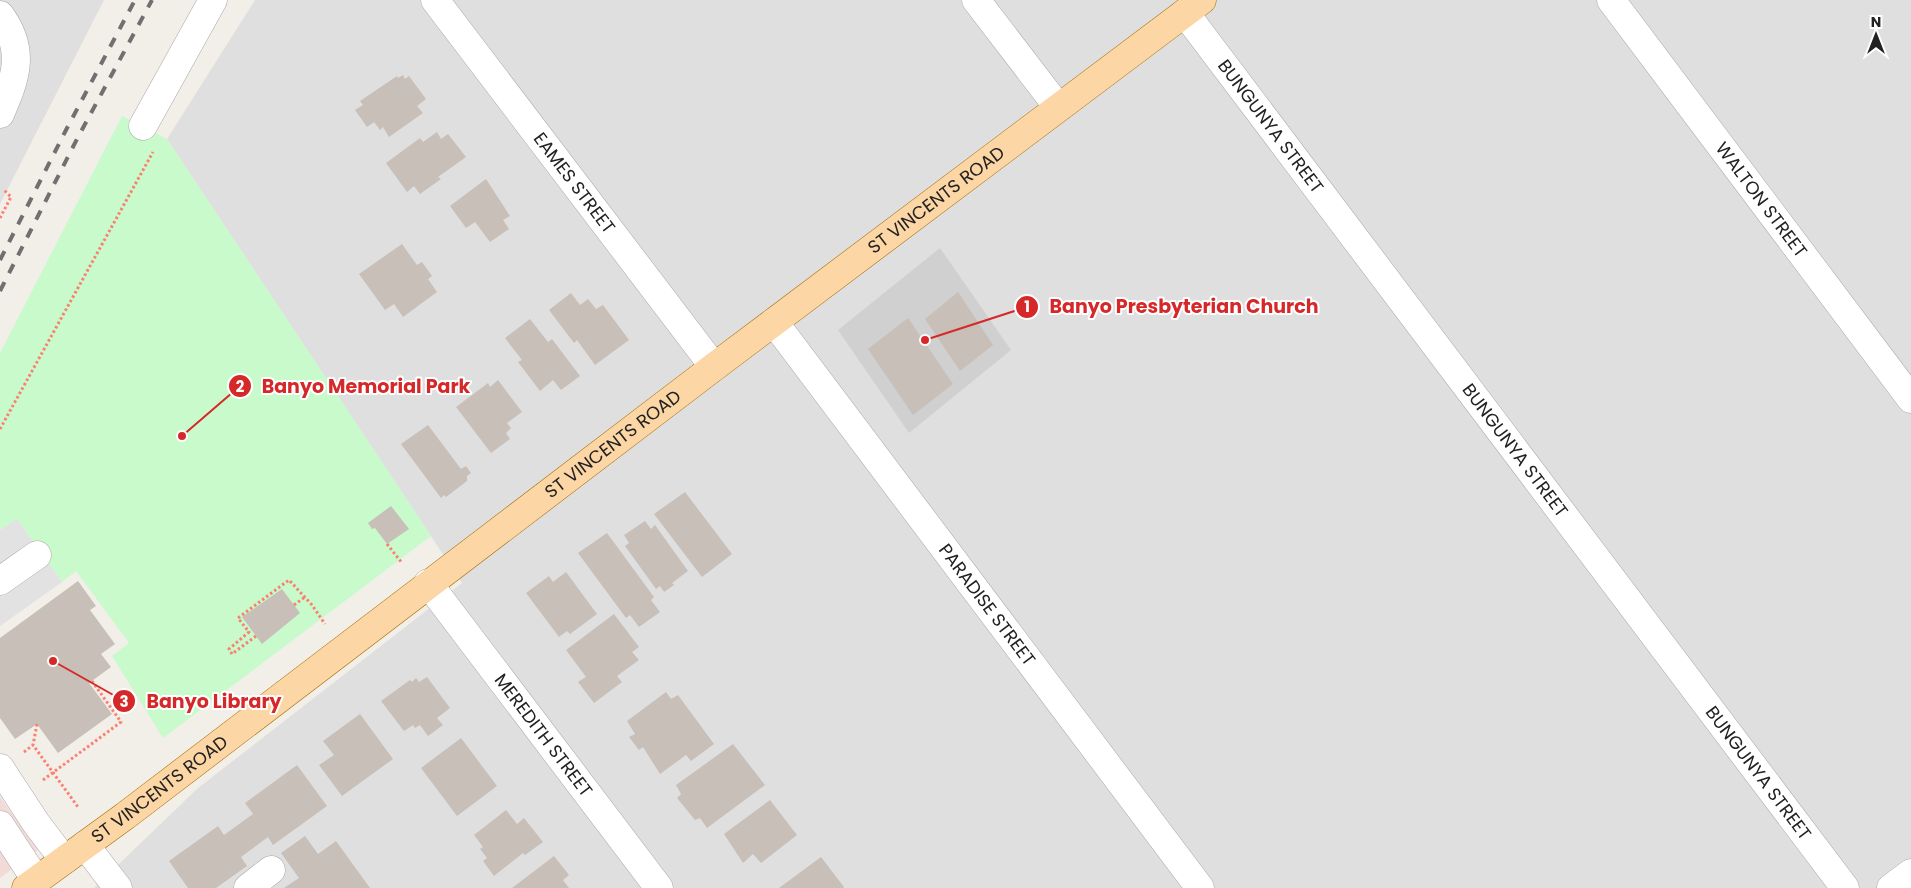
<svg xmlns="http://www.w3.org/2000/svg" width="1911" height="888" viewBox="0 0 1911 888" font-family="Poppins,sans-serif">
<style>
.residential{fill:#e0dfdf}
.commercial{fill:#f2dad9}
.religious{fill:#d0d0d0}
.park{fill:#c8facc}
.parking{fill:#e2e2e2}
.building{fill:#c7bfb8}
.lines{fill:none;stroke-linecap:round;stroke-linejoin:round}
.minor-casing{stroke:#a9a9a9;stroke-width:29}
.major-casing{stroke:#a06b00;stroke-width:29}
.path{stroke:#fa8072;stroke-width:3;stroke-dasharray:2.5 2.5;stroke-linecap:butt}
.minor{stroke:#fff;stroke-width:28}
.major{stroke:#fcd6a4;stroke-width:28}
.rail{stroke:#707070;stroke-width:4;stroke-dasharray:10 10;stroke-linecap:butt}
.labels{text-anchor:middle;stroke-width:4;stroke-linejoin:round;paint-order:stroke}
.street-label{font-size:18px;fill:#222;stroke:#fff}
.leader{fill:none;stroke:#d62828;stroke-width:2}
.callout-dot{fill:#d62828;stroke:#fff;stroke-width:2}
.mark-label{font-size:15px;text-anchor:middle;font-weight:bold;fill:#fff}
.callout-label{font-size:19px;text-anchor:middle;font-weight:bold;fill:#d62828;stroke:#fff;stroke-width:4;stroke-linejoin:round;paint-order:stroke}
</style>
<rect width="100%" height="100%" fill="#f2efe9"/>
<path class="residential" d="M0,0H104L0,204Z
M255,0H1911V888H94L198,788L462,583L167,139Z"/>
<path class="commercial" d="M0,797L38,850L0,878Z"/>
<path class="religious" d="M940,248L1011,350L909,433L838,330Z"/>
<path class="park" d="M122,116L167,139L431,536L163,738L112,656L129,643L76,571L62,582L17,519L0,530V353Z"/>
<path class="parking" d="M17,519L62,582L0,626V530Z"/>
<path class="building" d="M403,75L405,79L409,76L426,99L417,106L423,113L389,137L383,127L380,130L374,122L367,127L355,110L363,105L360,101L397,76L398,78Z
M437,132L441,139L448,134L466,157L438,177L441,179L420,194L414,186L407,192L386,163L420,138L423,142Z
M486,179L510,216L503,220L509,229L490,242L475,222L466,228L450,206Z
M402,244L417,265L422,262L432,276L428,279L437,292L403,317L394,304L385,310L359,274Z
M958,292L993,345L960,371L925,319Z
M571,293L580,305L588,299L596,309L603,305L629,340L595,365L577,340L574,343L549,310Z
M908,318L953,384L913,415L868,349Z
M530,319L548,342L552,339L580,376L561,390L553,380L540,391L518,362L522,360L505,338Z
M498,380L522,412L507,423L511,428L506,433L510,439L491,453L456,407L488,383L490,387Z
M428,425L461,469L466,466L471,473L467,476V481L446,497L444,495L441,498L401,444Z
M685,492L732,554L702,577L654,514Z
M391,506L409,529L387,544L375,528L372,529L368,523Z
M645,521L651,529L655,525L688,571L672,583L674,585L664,592L660,586L656,589L625,546L629,543L624,535Z
M607,533L654,597L651,600L660,612L639,627L630,615L626,618L578,553Z
M566,572L597,614L570,634L567,631L559,637L526,593L549,576L553,582Z
M78,581L96,606L90,610L115,644L101,654L111,667L89,683L112,714L58,753L37,724L15,739L0,718V638Z
M282,589L300,613L262,644L242,617Z
M614,614L639,647L632,652L639,660L617,676L622,682L594,703L578,682L586,677L566,650Z
M427,677L450,708L437,718L443,725L428,736L420,725L415,728L413,725L404,731L381,701L410,680L412,682L416,678L419,682Z
M666,692L671,699L678,695L714,744L691,761L686,755L660,774L643,747L639,750L629,737L635,734L627,721Z
M360,714L393,759L342,796L319,765L334,755L323,741Z
M461,738L497,786L457,816L421,768Z
M733,744L765,785L707,828L700,818L695,820L677,798L681,794L676,785Z
M297,765L327,806L273,845L268,837L241,857L247,866L216,888H188L169,861L218,826L224,835L253,814L245,803Z
M770,800L797,835L761,863L753,854L743,863L724,834Z
M506,810L517,824L524,818L543,842L525,855L523,853L494,876L483,861L487,858L480,849L483,847L474,835Z
M305,836L318,854L336,841L370,888H284L299,878L281,853Z
M554,856L569,875L563,880L569,888H512Z
M821,857L844,887L843,888H779Z"/>
<g class="lines">
<g class="minor-casing">
<g id="minor">
<path id="s1" d="M435,0L714,367"/>
<path d="M976,0L1058,107"/>
<path id="s2" d="M1611,0L1911,399"/>
<path id="s3" d="M1185,13L1845,888"/>
<path d="M0,15C26,50 16,78 0,114"/>
<path d="M143,126L213,0"/>
<path id="s4" d="M774,322L1200,888"/>
<path d="M0,581L37,555"/>
<path id="s5" d="M428,583L659,888"/>
<path d="M0,768L36,823L64,860"/>
<path d="M0,825L36,880"/>
<path d="M85,845L118,888"/>
<path d="M248,888L271,870"/>
<path d="M1891,888L1911,873"/>
</g>
</g>
<g class="major-casing">
<g id="major">
<path id="s6" d="M26,888L125,816L714,367L1202,0"/>
</g>
</g>
<path class="path" d="M0,218L11,197L4,190
M0,429L153,152
M387,544L402,563
M294,605L305,597
M256,636L232,654L229,649L249,632L238,618L289,580L312,605L325,624
M37,724L33,745L78,807
M24,752L33,745
M43,780L121,722L92,681"/>
<use href="#minor" class="minor"/>
<use href="#major" class="major"/>
<path class="rail" d="M0,260L66,130L135,0
M0,291L77,139L152,0"/>
</g>
<g class="labels">
<g class="street-label">
<text dy="6" stroke="none"><textPath href="#s3" startOffset="142">BUNGUNYA STREET</textPath></text>
<text dy="6" stroke="none"><textPath href="#s1" startOffset="230">EAMES STREET</textPath></text>
<text dy="6" stroke="none"><textPath href="#s6" startOffset="1141">ST VINCENTS ROAD</textPath></text>
<text dy="6" stroke="none"><textPath href="#s2" startOffset="250">WALTON STREET</textPath></text>
<text dy="6" stroke="none"><textPath href="#s6" startOffset="736">ST VINCENTS ROAD</textPath></text>
<text dy="6" stroke="none"><textPath href="#s3" startOffset="548">BUNGUNYA STREET</textPath></text>
<text dy="6" stroke="none"><textPath href="#s4" startOffset="354">PARADISE STREET</textPath></text>
<text dy="6" stroke="none"><textPath href="#s5" startOffset="191">MEREDITH STREET</textPath></text>
<text dy="6" stroke="none"><textPath href="#s3" startOffset="952">BUNGUNYA STREET</textPath></text>
<text dy="6" stroke="none"><textPath href="#s6" startOffset="166">ST VINCENTS ROAD</textPath></text>
</g>
</g>
<path class="leader" d="M925 340L1027 307M182 436L240 386M53 661L124 701"/>
<g class="callout-dot">
<circle cx="925" cy="340" r="5"/>
<circle cx="182" cy="436" r="5"/>
<circle cx="53" cy="661" r="5"/>
<circle cx="1027" cy="307" r="12"/>
<circle cx="240" cy="386" r="12"/>
<circle cx="124" cy="701" r="12"/>
</g>
<g class="mark-label">
<text x="1027" y="312">1</text>
<text x="240" y="392">2</text>
<text x="124" y="707">3</text>
</g>
<g class="callout-label">
<text x="1184" y="313">Banyo Presbyterian Church</text>
<text x="366" y="393">Banyo Memorial Park</text>
<text x="214" y="708">Banyo Library</text>
</g>
<g transform="translate(1876 35)" stroke="#ffffff" stroke-width="4" paint-order="stroke">
<path d="M0-4L9 19L0 12L-9 19Z" fill="#222222"/>
<text y="-8" font-size="14" font-weight="bold" text-anchor="middle" fill="#222222">N</text>
</g>
</svg>
